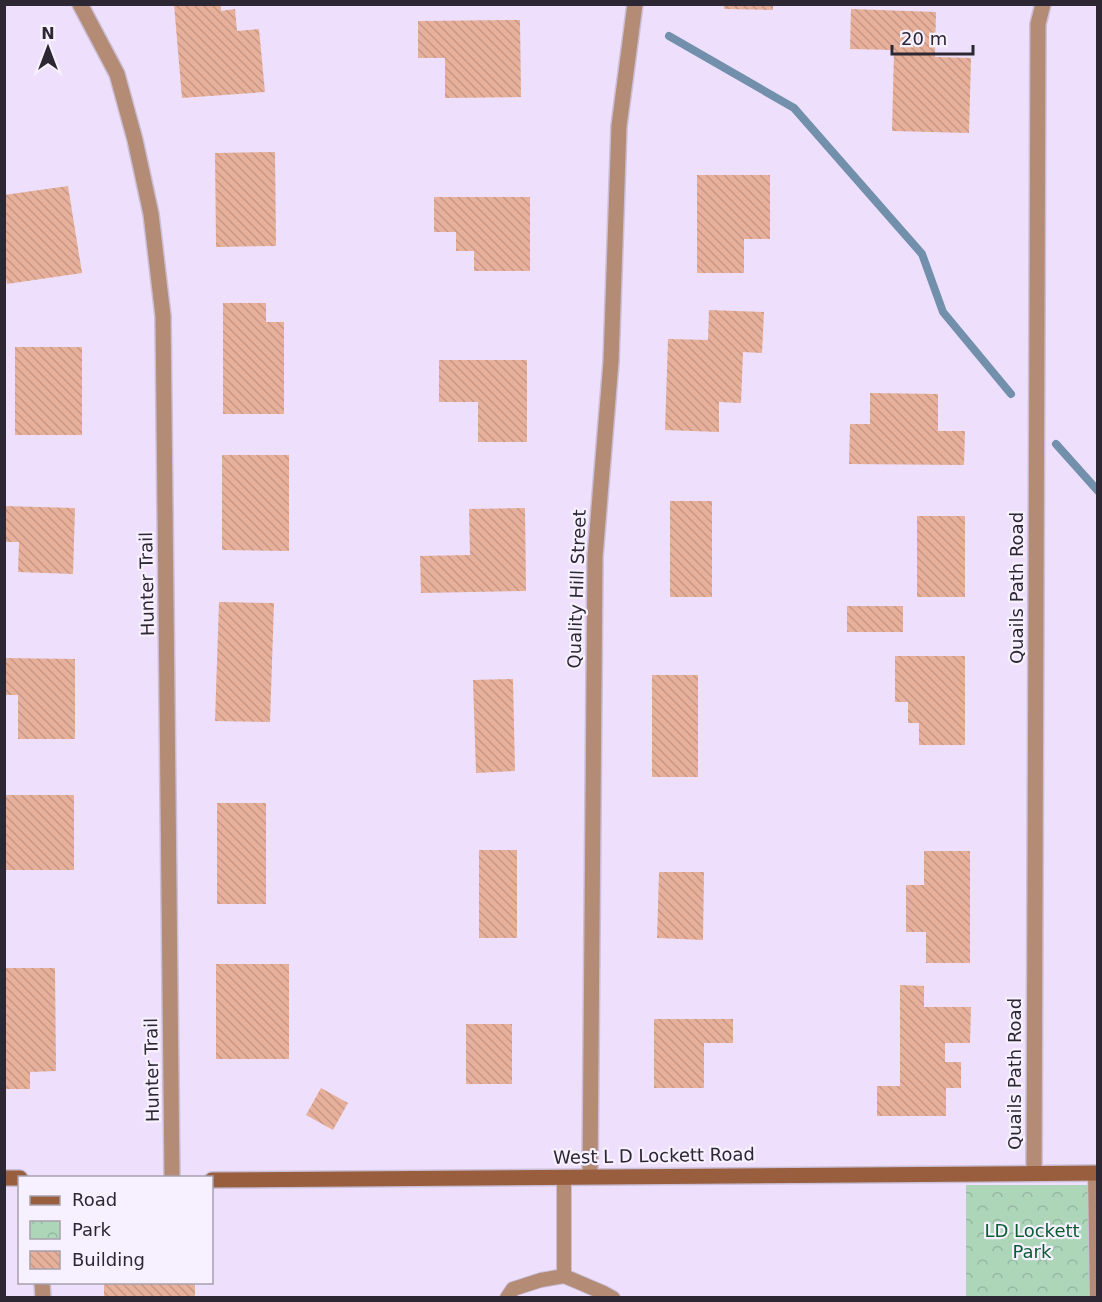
<svg xmlns="http://www.w3.org/2000/svg" width="1102" height="1302" viewBox="0 0 1102 1302" font-family="'DejaVu Sans',sans-serif">
<style>
.park{fill:url(#park-crowns)}
.lines{fill:none;stroke-linecap:round;stroke-linejoin:round}
.stream{stroke:#7290ac;stroke-width:8}
.building{fill:url(#building-back-hatch)}
.service-casing{stroke:#cbbfd8;stroke-width:16}
.minor-casing{stroke:#cbbfd8;stroke-width:18}
.secondary-casing{stroke:#cbbfd8;stroke-width:18}
.service{stroke:#b48b75;stroke-width:14}
.minor{stroke:#b48b75;stroke-width:15}
.secondary{stroke:#985e3d;stroke-width:15}
.labels{text-anchor:middle;stroke-width:4.5;stroke-linejoin:round;paint-order:stroke}
.street-label{font-size:18px;fill:#2d2633;stroke:#f7f1ff}
.park-label{font-size:18px;fill:#0b5d34;stroke:#f7f1ff}
</style>
<defs>
<pattern id="park-crowns" width="20" height="18" patternUnits="userSpaceOnUse" patternTransform="scale(1.5)"><rect width="20" height="18" fill="#add6b9"/><path d="M2 6a3 3 0 1 1 6 0M12 15a3 3 0 1 1 6 0" fill="none" stroke="#95b8a0"/></pattern>
<pattern id="building-back-hatch" width="6" height="6" patternUnits="userSpaceOnUse" patternTransform="scale(1.5)"><rect width="6" height="6" fill="#e7b09b"/><path d="M-1 5l2 2M0 0l6 6M5-1l2 2" fill="none" stroke="#c69786"/></pattern>
</defs>
<rect width="100%" height="100%" fill="#eee0fc"/>
<path class="park" d="M966,1185H1097V1297H966Z"/>
<g class="lines">
<path class="stream" d="M669,36L794,108L922,254L943,312L1011,394
M1056,444L1098,491"/>
</g>
<path class="building" d="M174,4H221V11L235,9L237,31L259,29L265,92L182,98Z
M724,4H773V10L724,9Z
M851,9L936,12L935,57L971,58L969,133L892,131L894,50L850,49Z
M520,20L521,97L445,98V58H418V21Z
M275,152L276,246L216,247L215,153Z
M697,175H770V239H744V273H697Z
M68,186L82,273L7,284L4,267V195Z
M434,197H530V271H474V251H456V232H434Z
M223,303H266V322H284V414H223Z
M709,310L764,312L762,353L743,352L741,403L719,402V432L665,430L668,339L708,340Z
M15,347H82V435H15Z
M439,360H527V442H478V402H439Z
M870,393L938,394V431H965L964,465L849,464L850,424H870Z
M222,455H289V551L222,550Z
M670,501H712V597H670Z
M4,506L75,508L73,574L18,572L19,542H4Z
M525,508L526,591L421,593L420,556L470,555L469,509Z
M917,516H965V597H917Z
M219,602L274,603L270,722L215,721Z
M847,606H903V632H847Z
M895,656H965V745H919V723H908V702H895Z
M4,658L75,659V739H18V695H4Z
M652,675H698V777H652Z
M513,679L515,771L476,773L473,680Z
M4,795H74V870H4Z
M217,803H266V904H217Z
M479,850H517V938H479Z
M924,851H970V963H926V932H906V885H924Z
M659,872H704L703,940L657,938Z
M216,964H289V1059H216Z
M4,968H55L56,1071L30,1072V1089H4Z
M900,985L924,986V1007H971L970,1043H945V1062H961V1088H946V1116H877V1086H900Z
M654,1019H733V1043H704V1088H654Z
M466,1024H512V1084H466Z
M321,1088L348,1103L333,1130L306,1115Z
M104,1282H195V1298H104Z"/>
<g class="lines">
<g class="service-casing">
<path id="service" d="M1095,1173L1097,1298
M564,1177V1276L604,1293L613,1298
M507,1298L513,1289L541,1280L564,1276"/>
</g>
<g class="minor-casing">
<path id="minor" d="M80,4L117,74L135,140L151,214L163,316L172,1178
M1034,1173L1038,24L1043,4
M590,1176L595,557L611,362L619,126L635,4
M42,1282L43,1298"/>
</g>
<g class="secondary-casing">
<path id="secondary" d="M4,1178H20
M212,1180L1098,1173"/>
</g>
<use href="#service" class="service"/>
<use href="#minor" class="minor"/>
<use href="#secondary" class="secondary"/>
</g>
<g class="labels">
<g class="street-label">
<text transform="translate(147 584) rotate(-91)" y="6">Hunter Trail</text>
<text transform="translate(1017 588) rotate(-90)" y="6">Quails Path Road</text>
<text transform="translate(577 589) rotate(-88)" y="6">Quality Hill Street</text>
<text transform="translate(152 1070) rotate(-91)" y="6">Hunter Trail</text>
<text transform="translate(1015 1074) rotate(-90)" y="6">Quails Path Road</text>
<text transform="translate(654 1156) rotate(-1)" y="6">West L D Lockett Road</text>
</g>
<g class="park-label">
<text x="1032" y="1237">LD Lockett<tspan x="1032" dy="21">Park</tspan></text>
</g>
</g>
<rect width="1102" height="1302" fill="none" stroke="#2d2633" stroke-width="12"/>
<rect x="18" y="1176" width="195" height="108" fill="#f7f1ff" stroke="#a6a0ad" stroke-width="1.5"/>
<rect x="30" y="1196" width="30" height="9" fill="#985e3d" stroke="#a6a0ad" stroke-width="1.5"/>
<text x="72" y="1206" font-size="18" fill="#2d2633">Road</text>
<rect x="30" y="1221" width="30" height="18" fill="url(#park-crowns)" stroke="#a6a0ad" stroke-width="1.5"/>
<text x="72" y="1236" font-size="18" fill="#2d2633">Park</text>
<rect x="30" y="1251" width="30" height="18" fill="url(#building-back-hatch)" stroke="#a6a0ad" stroke-width="1.5"/>
<text x="72" y="1266" font-size="18" fill="#2d2633">Building</text>
<g transform="translate(48 48)" stroke="#f7f1ff" stroke-width="4.5" paint-order="stroke">
<path d="M0-4.5L10 22L0 15L-10 22Z" fill="#2d2633"/>
<text y="-9" font-size="16" font-weight="bold" text-anchor="middle" fill="#2d2633">N</text>
</g>
<path d="M892 45v9h81v-9" fill="none" stroke="#2d2633" stroke-width="3"/>
<text x="901" y="45" font-size="18" fill="#2d2633" stroke="#f7f1ff" stroke-width="4.5" paint-order="stroke">20 m</text>
</svg>
